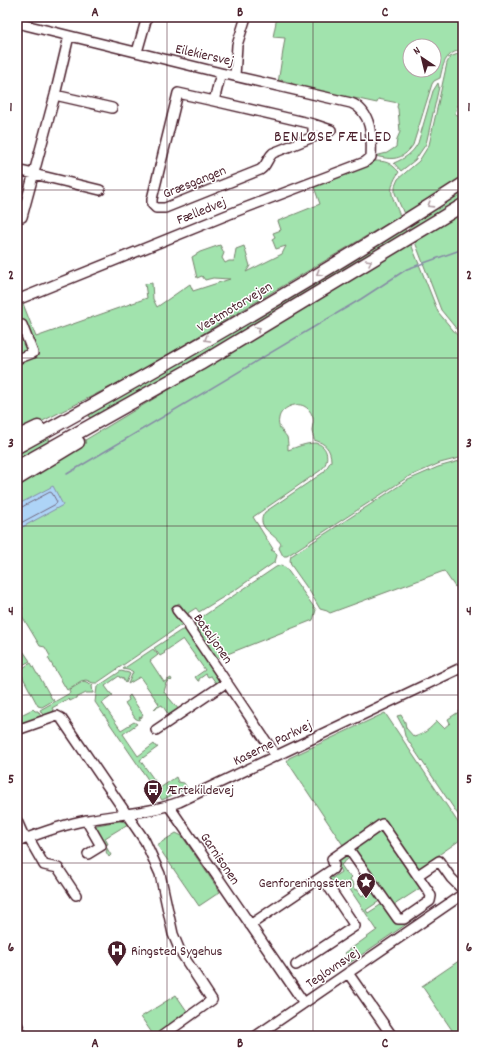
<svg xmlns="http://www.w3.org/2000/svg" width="480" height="1053" viewBox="0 0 480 1053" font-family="Dekko,sans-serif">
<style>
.green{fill:#a1e3ad;stroke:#76816c;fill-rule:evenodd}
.water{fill:#aed4f7;stroke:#868ca5}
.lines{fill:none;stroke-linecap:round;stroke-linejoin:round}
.shore{stroke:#72677d;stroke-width:1}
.stream{stroke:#868ca5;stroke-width:1.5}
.minor-casing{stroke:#4a1f2b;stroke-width:12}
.highway-casing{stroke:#4a1f2b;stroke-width:15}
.minor{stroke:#fff;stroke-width:9}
.highway{stroke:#fff;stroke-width:12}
.oneway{stroke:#ae9aa0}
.grid{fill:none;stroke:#4a1f2b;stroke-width:1;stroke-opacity:0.55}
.labels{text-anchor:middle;stroke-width:3;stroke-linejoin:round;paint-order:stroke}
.street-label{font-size:14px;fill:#4a1f2b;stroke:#fff}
.poi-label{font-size:14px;fill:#4a1f2b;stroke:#fff;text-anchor:start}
.quarter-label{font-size:16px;letter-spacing:1px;fill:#4a1f2b;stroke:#fff}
.neatline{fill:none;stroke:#4a1f2b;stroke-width:1.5}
.grid-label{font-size:13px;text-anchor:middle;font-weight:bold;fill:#4a1f2b}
</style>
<rect width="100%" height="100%" fill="#fff"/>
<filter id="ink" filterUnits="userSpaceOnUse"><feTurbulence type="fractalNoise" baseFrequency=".025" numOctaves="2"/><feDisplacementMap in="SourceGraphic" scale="8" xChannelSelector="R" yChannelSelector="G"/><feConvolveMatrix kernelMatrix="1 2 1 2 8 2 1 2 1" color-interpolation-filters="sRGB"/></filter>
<g filter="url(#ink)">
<path class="green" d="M277,17H463V49C445,54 444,61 440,78L434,81L432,84L413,145C402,161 392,160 375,156L387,153L396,147L397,139L400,132L398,109L397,107L398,103L378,99L377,103L354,98L352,101L292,86V83L281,80L280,84L278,83L285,38L273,37ZM410,46H434V70H410Z
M463,52V84L455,114L463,117V177L404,214L395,193V186L398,179L419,161L429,145L447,63L450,57Z
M438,83L439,87L426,144L415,160L401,171L394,163C405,158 412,154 418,143L433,91Z
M373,161C386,161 390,162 399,172C386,191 393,197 400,216L132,376L17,434V303L22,301L36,337L147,298L145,284L152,283L153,299L157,307L190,284L193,291L230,279L213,278L205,280L202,276L197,278L192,257L200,252L220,245L224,253L222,258L225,263L229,261H234L236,249L244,246L250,266L246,272L282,254L286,246L276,249L272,239L275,237L273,233L281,230L278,221L320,204L313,184Z
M463,188V200L411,233L407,223Z
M463,212V296L460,300L461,308L463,310V337L441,310L415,242Z
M404,226L407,235L363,263L99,416L90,418L89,416L98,408Z
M411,244L438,312L463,342V457L440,463L408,477L287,556H283L279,548L281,544C275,534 254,527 265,512L324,472L331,461C331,449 325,443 314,440C314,436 312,434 312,431C312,425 315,421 312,415C311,412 308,408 304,406C295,402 281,408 279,418C277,428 282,430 287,437C288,441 288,446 288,450C297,447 306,443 315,443C329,445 330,462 321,470L253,517L273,549L271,550L273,551H274L277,555L275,562L235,590L199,612L196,608L188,613L191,618H190L179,603L170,609L175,616L176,615L184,623L97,683H93L86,680L81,681L67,690L48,658L50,656L45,647L40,646L19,611L23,609L21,605L17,607V595L20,593L17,580V481Z
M49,438L50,443L17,464V452L44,439Z
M463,460V583L455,587L444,571L330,613L327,611L320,609L310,592L291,565L290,560L291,556L408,480L438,467Z
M281,565L286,568L316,610L313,620L215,659L194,627L196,621L276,567Z
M185,629L188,630L222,681L213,688L212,687L216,683L211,676L208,677L206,674L199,679V681H198L195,677L205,670L183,639L164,652L165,653L160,656L154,648L180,631Z
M17,642L30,661L19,667L17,663Z
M153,649L158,655L150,661L164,682L171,678L172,680L171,681L170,680L165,684L166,685L164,692L180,711L170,717L162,705L154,709L159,704L140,677L128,684L133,672L132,671L123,669Z
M31,663L37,674H38L52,699L54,700L42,707L38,706L19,670Z
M121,671L129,673L130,674L126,683L122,677L120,678L119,676L105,686L111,694L113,695L102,703L121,730L134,722L137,724L123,734L138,756L154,744L156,747H158L140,760L160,788L176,777L178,782L184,783L187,788L162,800L95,702L97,687Z
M84,681L93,685L92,686L93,693H86L70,701L68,699L52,708L55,713L44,717L40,710L70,693L69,690Z
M130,695L143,715L141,718L139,717L140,719L138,720L135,718L125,703L129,700L128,697Z
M33,709L35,711H38L42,718L17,727V717Z
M463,709V822L405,736L403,727L397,716L401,715L405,722L406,728L414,737C424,734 430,729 437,721L444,728L450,723L448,719Z
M385,713L463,830V838L417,870L384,822L345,848L287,761L289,758Z
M119,821L126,822L128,824L105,838L108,844L105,845L111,855L109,857L106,852L107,850L92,826Z
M379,830H383L422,887L391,907L353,848Z
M176,833L182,836L220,892L199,906L157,845Z
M346,853L357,869L349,858L341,865L348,875H350L352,877L350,879L354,885L353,887L355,890L357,889L362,896L373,888L381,900L366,910L368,913L382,904L396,921L417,916V917L348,964L345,959L348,957L345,953L377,930L345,882L337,887L333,881L330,882L326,877L329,874L332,878L341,872L337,864L338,859Z
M463,958V1036H456L422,986Z
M176,995L189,1014L157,1036H154L141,1017Z"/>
<path class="water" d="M53,486L63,505L17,530V505Z"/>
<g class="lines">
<path class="shore" d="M17,508H20L50,492L52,493L57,502L56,504L17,525"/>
<path class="stream" d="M67,474L361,299L407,269L463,249"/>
<g class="minor-casing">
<path id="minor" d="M17,23L221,73L351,103C372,111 372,138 371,157L365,162L237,211L17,300
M137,52L147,17
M235,76L237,45L246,17
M55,95L112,108
M214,101L313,124V137L273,153C267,158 267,166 260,170L165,208H156L152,204V199L178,93L214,101L221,73
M313,124L331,130L330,131L313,137
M17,170L100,190
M22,217L55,95L69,36
M17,327L22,325L33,353L17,359
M177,610C182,617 188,621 190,628L276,756
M17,730L57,716L61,718L145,841L160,874L173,934L180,951L212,1000L162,1036
M156,730L227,682
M169,805L171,809L304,1003
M86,820L101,846L88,854
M17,821L25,839
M28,837L44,865L58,868L76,895
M17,842C40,833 64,824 88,820C118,814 150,813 179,802L463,667
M418,875L439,861L451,878L463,890
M250,925L333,869L334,865L332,859L382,824L429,892L431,896L430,901L404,919H398L348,848
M296,965L355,926L322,877
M348,973L392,1036
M17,1024L22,1036
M256,1036L463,894"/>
</g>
<g class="highway-casing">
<path id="highway" d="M17,437L38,427
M17,447C168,364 318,278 463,184
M17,467L200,364L463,205
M17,479L78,442"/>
</g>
<use href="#minor" class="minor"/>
<use href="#highway" class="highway"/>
</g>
<defs><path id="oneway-chevron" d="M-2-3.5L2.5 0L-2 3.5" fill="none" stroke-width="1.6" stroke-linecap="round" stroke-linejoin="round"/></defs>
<g class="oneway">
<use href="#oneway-chevron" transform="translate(430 205) rotate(148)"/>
<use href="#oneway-chevron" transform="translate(369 262) rotate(-31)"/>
<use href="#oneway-chevron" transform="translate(319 273) rotate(149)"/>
<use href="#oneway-chevron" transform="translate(258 329) rotate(-31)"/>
<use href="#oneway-chevron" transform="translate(207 339) rotate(150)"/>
</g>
</g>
<path class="grid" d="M167,17V1036M313,17V1036M17,190H463M17,358H463M17,526H463M17,695H463M17,863H463"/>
<defs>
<g id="bus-pin" transform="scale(1)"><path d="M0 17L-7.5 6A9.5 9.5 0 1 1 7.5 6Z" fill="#4a1f2b" stroke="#fff"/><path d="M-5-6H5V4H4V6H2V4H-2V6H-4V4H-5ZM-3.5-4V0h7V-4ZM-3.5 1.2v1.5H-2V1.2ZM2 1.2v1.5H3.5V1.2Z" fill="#fff"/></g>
<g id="sight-pin" transform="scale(1)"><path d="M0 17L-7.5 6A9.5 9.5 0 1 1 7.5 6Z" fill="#4a1f2b" stroke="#fff"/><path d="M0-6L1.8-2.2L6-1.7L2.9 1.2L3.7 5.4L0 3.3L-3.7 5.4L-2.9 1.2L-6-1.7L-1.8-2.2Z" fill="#fff"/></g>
<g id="hospital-pin" transform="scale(1)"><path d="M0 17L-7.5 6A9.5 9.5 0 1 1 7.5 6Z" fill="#4a1f2b" stroke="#fff"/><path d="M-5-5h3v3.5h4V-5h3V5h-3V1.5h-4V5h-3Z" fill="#fff"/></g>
</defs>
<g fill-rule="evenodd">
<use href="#bus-pin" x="153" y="789"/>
<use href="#sight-pin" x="366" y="882"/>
<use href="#hospital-pin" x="117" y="950"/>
</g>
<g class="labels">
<g class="street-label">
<text transform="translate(205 54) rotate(13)" y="5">Eilekiersvej</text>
<text transform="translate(194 181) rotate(-22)" y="5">Græsgangen</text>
<text transform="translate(201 210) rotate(-22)" y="5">Fælledvej</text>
<text transform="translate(234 306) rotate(-31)" y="5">Vestmotorvejen</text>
<text transform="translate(214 638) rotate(55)" y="5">Bataljonen</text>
<text transform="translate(272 742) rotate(-26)" y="5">Kaserne Parkvej</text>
<text transform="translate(221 858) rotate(56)" y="5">Garnisonen</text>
<text transform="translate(332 967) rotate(-34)" y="5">Teglovnsvej</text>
</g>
<g class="poi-label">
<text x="167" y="794">Ærtekildevej</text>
<text x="352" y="887" text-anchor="end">Genforeningssten</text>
<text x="131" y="955">Ringsted Sygehus</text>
</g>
<g class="quarter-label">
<text x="333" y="141">BENLØSE FÆLLED</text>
</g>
</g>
<rect width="480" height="1053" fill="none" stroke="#fff" stroke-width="44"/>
<g transform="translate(422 58) rotate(325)"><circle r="19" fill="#ffffff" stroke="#b7a5aa"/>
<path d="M0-3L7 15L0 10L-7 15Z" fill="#4a1f2b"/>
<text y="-6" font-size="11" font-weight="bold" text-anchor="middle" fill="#4a1f2b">N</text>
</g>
<rect x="22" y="22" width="436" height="1009" class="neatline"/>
<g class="grid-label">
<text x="95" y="16">A</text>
<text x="240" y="16">B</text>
<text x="385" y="16">C</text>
<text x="11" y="111">1</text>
<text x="469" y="111">1</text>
<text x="11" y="279">2</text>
<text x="469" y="279">2</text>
<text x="11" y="447">3</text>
<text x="469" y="447">3</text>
<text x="11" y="615">4</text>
<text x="469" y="615">4</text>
<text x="11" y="783">5</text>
<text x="469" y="783">5</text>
<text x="11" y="951">6</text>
<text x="469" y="951">6</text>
<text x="95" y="1047">A</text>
<text x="240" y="1047">B</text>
<text x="385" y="1047">C</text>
</g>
</svg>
